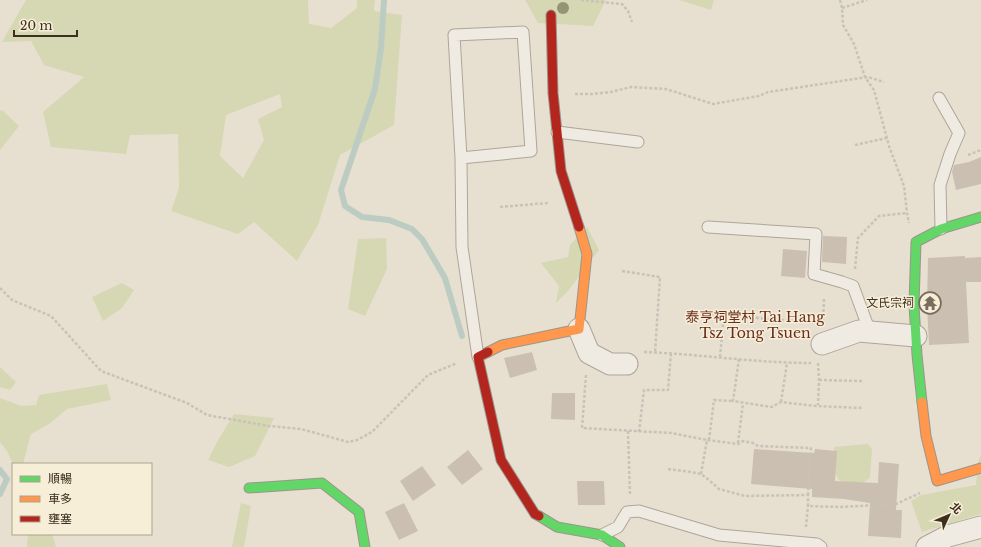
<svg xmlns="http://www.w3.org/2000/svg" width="981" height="547" viewBox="0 0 981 547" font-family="'Libre Baskerville','Noto Sans TC',serif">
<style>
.green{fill:#d6d7b3;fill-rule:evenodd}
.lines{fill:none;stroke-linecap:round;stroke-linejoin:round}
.stream{stroke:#bcccc2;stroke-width:6}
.building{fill:#cbbfb2}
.lane-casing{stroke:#ada599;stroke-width:13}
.street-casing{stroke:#ada599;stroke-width:23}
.fast-casing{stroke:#9c958a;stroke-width:11}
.slow-casing{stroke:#9c958a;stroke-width:11}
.jam-casing{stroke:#9c958a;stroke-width:11}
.path{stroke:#c8c2b9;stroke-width:2.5;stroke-dasharray:3 2;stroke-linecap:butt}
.lane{stroke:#efebe3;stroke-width:11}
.street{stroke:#efebe3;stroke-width:21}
.fast{stroke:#63d668;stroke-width:9}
.slow{stroke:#ff974d;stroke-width:9}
.jam{stroke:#b3261e;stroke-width:9}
.tree{fill:#929673}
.labels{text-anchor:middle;stroke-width:3;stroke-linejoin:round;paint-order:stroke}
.poi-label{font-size:12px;fill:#3d2e20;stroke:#f7eed8;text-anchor:end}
.quarter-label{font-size:14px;fill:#6b2e1e;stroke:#f7eed8}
</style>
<rect width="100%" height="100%" fill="#e7e0d1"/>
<path class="green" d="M26,0H308L309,24L331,28L357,8V0H375L374,11L402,15L394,125L340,155L318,225L297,261L254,222L238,234L171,211L179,188L178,134L130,135L126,154L51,147L43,112L84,77L44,65L31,41L2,42ZM280,94L282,107L258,119L264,140L243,178L220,156L226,115Z
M525,0H606L593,26L538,23Z
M679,0H714L711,10Z
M2,110L19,126L0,150V111Z
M587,227L599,250L568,291L556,303L559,286L541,263L568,257L570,245Z
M386,238L387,269L365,316L348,309L358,239Z
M122,283L134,290L122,308L103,321L92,297Z
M0,367L16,382L10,390L0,387Z
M107,384L111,400L67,409L49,424L31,434L23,464H13L7,451L0,442V398L21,406L36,405L39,395Z
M234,414L274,418L255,456L229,467L208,460L217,442Z
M868,444L872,449L870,478L854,488L842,484L834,472V447Z
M981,454V514L922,532L911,501L921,495L976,485L978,463Z
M241,503L251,506L244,547H232Z
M49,534H52L56,547H27L28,535Z"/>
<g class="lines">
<path class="stream" d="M384,0L381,48L375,89L341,190L345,206L362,217L389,220L412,229L422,239L445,278L462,336
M0,470L7,479L0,494"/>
</g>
<path class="building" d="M981,157V184L956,190L952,172L954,165L969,162Z
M823,236L847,237L846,264L822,262Z
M783,249L807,251L805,278L781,276Z
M965,256V258L981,257V282H966L969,343L929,345L927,305L928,258Z
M532,352L537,370L510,378L504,358Z
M552,393H575V420L551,419Z
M754,449L814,453L815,449L837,451L835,481L878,483L879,462L899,464L896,510H902L901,538L868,536L870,503L844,499L812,497V489L751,484Z
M468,450L483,469L462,485L447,467Z
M422,466L436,485L413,501L400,481Z
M577,481H604L605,505H578Z
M404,503L418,531L399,540L385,512Z"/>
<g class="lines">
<g class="lane-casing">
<path id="lane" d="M939,98L959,133L950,154L940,185L941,229
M557,132L638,142
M461,158L531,151L523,32L454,35L461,158L462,247L478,357
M708,227L816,234L814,274L842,282L853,286L870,332
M602,535L618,527L627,512L639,511L719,535L817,544L821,547"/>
</g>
<g class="street-casing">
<path id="street" d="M579,329L589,353L610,364H627
M822,344L859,331L916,336
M927,547L948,536L981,527"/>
</g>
<g class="fast-casing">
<path id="fast" d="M922,402L917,355L914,305L916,242L941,229L981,217
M249,488L322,483L359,512L365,547
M539,516L557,527L602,535L620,547"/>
</g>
<g class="slow-casing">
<path id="slow" d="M488,352L502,345L579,329L587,254L579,227
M922,402L926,436L937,481L981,468"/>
</g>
<g class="jam-casing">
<path id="jam" d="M551,15L553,93L561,171L579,227
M488,352L478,357L501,460L535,514L539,516"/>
</g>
<path class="path" d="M581,0L622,4L628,11L632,22
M840,0L842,8L843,25L854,44L865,77L874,90L889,146L904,186L907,213L909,223
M842,8L867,0
M575,94H592L611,92L631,87L666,89L713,104L759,96L768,92L868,77L884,82
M855,145L887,138
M968,155L981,150
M500,207L548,203
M855,269L858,238L879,216L907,213
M622,271L660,277L655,353
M0,288L12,300L51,316L101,371L187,403L207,415L269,426L301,429L348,442L357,440L372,432L428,375L457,363
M711,314L817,323
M823,322L824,298
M644,352C700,354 755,363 811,363
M720,357L724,315
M739,359L733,401L772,407L781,402L816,406L862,408
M818,363L819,380L818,405
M586,375L582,428L671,433L707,440
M819,380L862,381
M781,402L787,363
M628,431L630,496
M639,432L644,390H668L671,353
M709,440L714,400L733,401
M738,443L743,403
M668,469L691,472L701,474L709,480L719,489L745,496L808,495V506L840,507L896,504L920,493
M701,474L707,440L738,444L743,441L753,443L758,446L811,448L808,495
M806,527L808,506"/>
<use href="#lane" class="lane"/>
<use href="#street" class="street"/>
<use href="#fast" class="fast"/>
<use href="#slow" class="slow"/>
<use href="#jam" class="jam"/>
</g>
<circle class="tree" cx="563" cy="8" r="6"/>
<defs>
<g id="temple-ring" transform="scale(1.15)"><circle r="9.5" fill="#f7eed8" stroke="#786c5e" stroke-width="1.5"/><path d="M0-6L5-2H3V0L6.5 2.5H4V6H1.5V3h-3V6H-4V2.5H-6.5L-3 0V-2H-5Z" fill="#786c5e"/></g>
</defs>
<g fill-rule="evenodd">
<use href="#temple-ring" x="930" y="303"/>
</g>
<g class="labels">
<g class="poi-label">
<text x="914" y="307">文氏宗祠</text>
</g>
<g class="quarter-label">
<text x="755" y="322">泰亨祠堂村 Tai Hang<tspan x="755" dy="16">Tsz Tong Tsuen</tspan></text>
</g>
</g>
<rect x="12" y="463" width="140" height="72" fill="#f7eed8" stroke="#ada18e"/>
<rect x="20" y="476" width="20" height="6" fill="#63d668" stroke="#ada18e"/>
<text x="48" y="483" font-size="12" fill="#3d2e20">順暢</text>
<rect x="20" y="496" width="20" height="6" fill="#ff974d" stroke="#ada18e"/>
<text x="48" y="503" font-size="12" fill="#3d2e20">車多</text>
<rect x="20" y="516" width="20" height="6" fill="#b3261e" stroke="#ada18e"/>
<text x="48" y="523" font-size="12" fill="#3d2e20">壅塞</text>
<g transform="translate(949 515) rotate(46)" stroke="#f7eed8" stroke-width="3" paint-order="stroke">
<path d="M0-3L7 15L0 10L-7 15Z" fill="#3d2e20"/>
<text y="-6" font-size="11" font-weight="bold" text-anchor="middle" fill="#3d2e20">北</text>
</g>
<path d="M14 30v6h63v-6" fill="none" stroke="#3d2e20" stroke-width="2"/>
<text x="20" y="30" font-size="12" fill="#3d2e20" stroke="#f7eed8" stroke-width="3" paint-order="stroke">20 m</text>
</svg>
